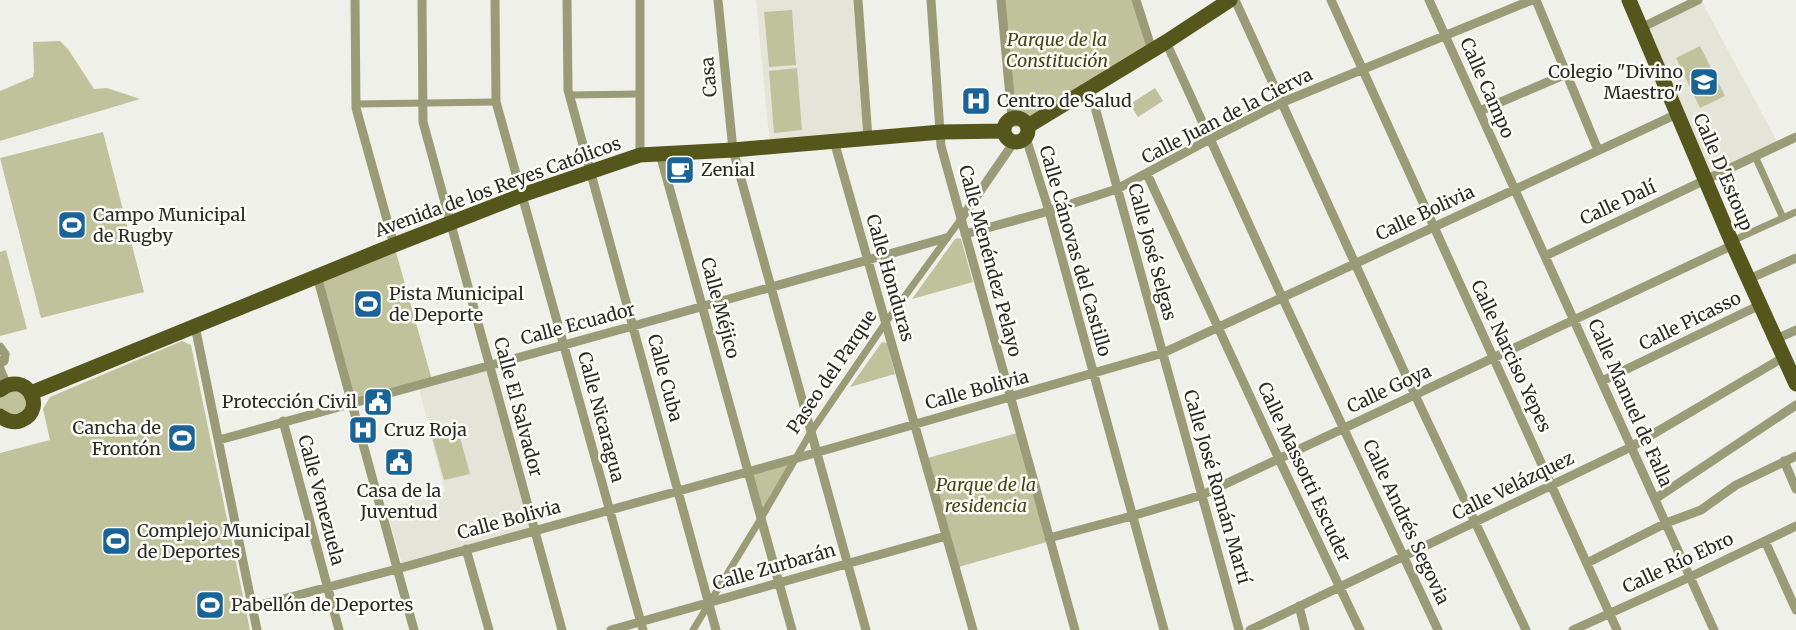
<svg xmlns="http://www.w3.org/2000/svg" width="1796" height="630" viewBox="0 0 1796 630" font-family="Merriweather,serif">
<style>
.built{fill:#e4e5d8}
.green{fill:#c0c29c}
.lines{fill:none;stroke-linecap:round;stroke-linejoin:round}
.pedestrian{stroke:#9a9c77;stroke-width:7}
.minor{stroke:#9a9c77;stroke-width:9}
.primary{stroke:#55561c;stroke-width:15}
.labels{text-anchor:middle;stroke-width:5;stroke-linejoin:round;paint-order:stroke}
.park-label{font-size:18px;font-style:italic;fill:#444514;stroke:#fdfdf8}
.poi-label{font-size:18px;fill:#2a2a28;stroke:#fdfdf8;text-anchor:start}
.street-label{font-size:18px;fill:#2a2a28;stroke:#fdfdf8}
</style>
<rect width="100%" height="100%" fill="#eff0ea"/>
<path class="built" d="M756,0H858L868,138L770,147Z
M1701,0L1779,145L1705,180L1641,28Z
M490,364L534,531L403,567L386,509L445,492L418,384Z"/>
<path class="green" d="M1001,0H1136L1152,50L1026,126L1012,127Z
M792,10L796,65L769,67L764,12Z
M60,41L68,49L94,89L107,88L140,99L0,141V91L33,77L34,71L33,42Z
M1700,46L1725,96L1700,108L1676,58Z
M797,68L802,130L774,133L769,71Z
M1155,88L1163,101L1138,117L1130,104Z
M103,132L144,292L41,318L0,158Z
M958,238L961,239L973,282L912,299L955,239Z
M394,245L432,380L351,403L317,276Z
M6,250L27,329L0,336V252Z
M182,341L191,345L250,630H0V453L50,440L43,409L50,397Z
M882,342L887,343L895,374L850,387Z
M2,391L28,392L25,417L0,412V394Z
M456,423L470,474L444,480L430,430Z
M1021,432L1050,541L955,568L924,459Z
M794,459L760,520L747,471Z"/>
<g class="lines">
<path class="pedestrian" d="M569,95L640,94
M356,104L496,102
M1755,156L1783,218
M1732,241L1796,212
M693,630L760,520L811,432L886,322L961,219"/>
<path class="minor" d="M355,0L356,108L394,245
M422,0L423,122L562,630
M495,0L496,102L643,630
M567,0L568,90L716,630
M640,0V155
M718,0L733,150L866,630
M858,0L868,138
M931,0L941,146L1075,630
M1001,0L1012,118
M1136,0L1152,50
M1235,0L1415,395L1526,630
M1331,0L1617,630
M1429,0L1714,630
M1536,0L1598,150
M1641,28L1698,0
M1166,42L1282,297L1438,630
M1090,89L1239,630
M1480,111L1566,74
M1026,138L1049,211L1164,630
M834,141L973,630
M660,154L792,630
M1147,174L1279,459L1360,630
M961,219L1014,142
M965,234L1049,211L1117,189L1210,139L1283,102L1532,0
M1545,256L1796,137
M317,276L414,630
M1749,279L1796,258
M195,326L257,630
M1776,339L1796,330
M0,347L5,354L4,361L0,364
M0,369L7,385
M1602,381L1760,305
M283,421L339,630
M219,440L633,326L946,238
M1784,461L1796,489
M1655,499L1796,405
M1049,538L1132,516L1202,495L1733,245
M1765,541L1796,610
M466,549L489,630
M1587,563L1666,523L1701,510L1736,485L1796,456
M1299,606L1305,630
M253,607L397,569L794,459L1163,353L1677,114
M611,630L946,536
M1250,630L1631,447L1784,357
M1573,630L1690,577L1796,526"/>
<path class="primary" d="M1629,0L1733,245L1796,384
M1004 130a12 12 0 1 1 24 0a12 12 0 1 1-24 0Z
M1028,126L1166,42L1230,0
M0,390C25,369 48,408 22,420C14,424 7,421 0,416
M31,393L394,245L522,195L640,155L733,150L941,132L1004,131"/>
</g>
<defs>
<g id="school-square" transform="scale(1.5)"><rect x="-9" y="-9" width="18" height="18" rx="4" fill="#1a6397" stroke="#fdfdf8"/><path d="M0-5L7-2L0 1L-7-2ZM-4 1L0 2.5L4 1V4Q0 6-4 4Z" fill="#fff"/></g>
<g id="hospital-square" transform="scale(1.5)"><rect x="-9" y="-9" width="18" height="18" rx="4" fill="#1a6397" stroke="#fdfdf8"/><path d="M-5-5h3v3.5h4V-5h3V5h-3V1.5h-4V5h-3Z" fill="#fff"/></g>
<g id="cafe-square" transform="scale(1.5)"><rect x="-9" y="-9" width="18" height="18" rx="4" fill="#1a6397" stroke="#fdfdf8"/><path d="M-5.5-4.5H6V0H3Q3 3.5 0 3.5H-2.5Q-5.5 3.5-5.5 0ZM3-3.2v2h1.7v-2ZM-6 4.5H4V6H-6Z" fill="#fff"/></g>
<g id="stadium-square" transform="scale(1.5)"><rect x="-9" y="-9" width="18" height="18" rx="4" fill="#1a6397" stroke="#fdfdf8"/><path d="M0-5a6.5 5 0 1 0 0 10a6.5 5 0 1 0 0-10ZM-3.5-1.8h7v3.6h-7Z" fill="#fff"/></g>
<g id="civic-square" transform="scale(1.5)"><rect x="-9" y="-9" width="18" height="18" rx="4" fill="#1a6397" stroke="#fdfdf8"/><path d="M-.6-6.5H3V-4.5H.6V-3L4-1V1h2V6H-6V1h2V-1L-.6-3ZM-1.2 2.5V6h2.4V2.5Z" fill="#fff"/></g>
</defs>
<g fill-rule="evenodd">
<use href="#school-square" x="1704" y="82"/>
<use href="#hospital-square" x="976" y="101"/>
<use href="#cafe-square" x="680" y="170"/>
<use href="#stadium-square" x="72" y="225"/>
<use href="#stadium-square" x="368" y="304"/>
<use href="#civic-square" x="378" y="402"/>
<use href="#hospital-square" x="363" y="430"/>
<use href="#stadium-square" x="182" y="438"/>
<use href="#civic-square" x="399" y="462"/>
<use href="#stadium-square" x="116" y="541"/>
<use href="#stadium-square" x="210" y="605"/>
</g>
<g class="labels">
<g class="park-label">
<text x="1057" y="46">Parque de la<tspan x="1057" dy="21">Constitución</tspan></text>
<text x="986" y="491">Parque de la<tspan x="986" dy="21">residencia</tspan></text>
</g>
<g class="poi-label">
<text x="1683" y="78" text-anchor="end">Colegio "Divino<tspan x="1683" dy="21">Maestro"</tspan></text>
<text x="997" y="107">Centro de Salud</text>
<text x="701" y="176">Zenial</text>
<text x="93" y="221">Campo Municipal<tspan x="93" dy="21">de Rugby</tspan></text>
<text x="389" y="300">Pista Municipal<tspan x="389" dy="21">de Deporte</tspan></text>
<text x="357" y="408" text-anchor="end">Protección Civil</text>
<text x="161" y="434" text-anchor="end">Cancha de<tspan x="161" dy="21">Frontón</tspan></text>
<text x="384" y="436">Cruz Roja</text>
<text x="399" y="497" text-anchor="middle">Casa de la<tspan x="399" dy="21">Juventud</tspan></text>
<text x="137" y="537">Complejo Municipal<tspan x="137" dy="21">de Deportes</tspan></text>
<text x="231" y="611">Pabellón de Deportes</text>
</g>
<g class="street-label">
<text transform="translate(709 77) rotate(-95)" y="6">Casa</text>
<text transform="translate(1487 88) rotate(66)" y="6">Calle Campo</text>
<text transform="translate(1227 116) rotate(-27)" y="6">Calle Juan de la Cierva</text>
<text transform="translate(1723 172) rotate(67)" y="6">Calle D'Estoup</text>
<text transform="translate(498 187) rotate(-20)" y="6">Avenida de los Reyes Católicos</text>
<text transform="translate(1618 203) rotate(-25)" y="6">Calle Dalí</text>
<text transform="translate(1425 213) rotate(-25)" y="6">Calle Bolivia</text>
<text transform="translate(1075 251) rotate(74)" y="6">Calle Cánovas del Castillo</text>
<text transform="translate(1152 252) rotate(75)" y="6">Calle José Selgas</text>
<text transform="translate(990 261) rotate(75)" y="6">Calle Menéndez Pelayo</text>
<text transform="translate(890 278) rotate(74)" y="6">Calle Honduras</text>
<text transform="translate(720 308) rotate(75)" y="6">Calle Méjico</text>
<text transform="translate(1690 321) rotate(-26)" y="6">Calle Picasso</text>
<text transform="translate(578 324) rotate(-15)" y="6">Calle Ecuador</text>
<text transform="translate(1511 356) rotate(65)" y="6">Calle Narciso Yepes</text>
<text transform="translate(832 372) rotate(-56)" y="6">Paseo del Parque</text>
<text transform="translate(665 378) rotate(75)" y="6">Calle Cuba</text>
<text transform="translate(1389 389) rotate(-25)" y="6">Calle Goya</text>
<text transform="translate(977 390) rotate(-15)" y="6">Calle Bolivia</text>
<text transform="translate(1630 403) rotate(66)" y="6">Calle Manuel de Falla</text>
<text transform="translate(518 407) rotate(75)" y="6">Calle El Salvador</text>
<text transform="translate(601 417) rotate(75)" y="6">Calle Nicaragua</text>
<text transform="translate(1304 472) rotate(65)" y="6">Calle Massotti Escuder</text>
<text transform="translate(1513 486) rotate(-26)" y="6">Calle Velázquez</text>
<text transform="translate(1217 487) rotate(74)" y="6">Calle José Román Martí</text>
<text transform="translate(321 500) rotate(75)" y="6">Calle Venezuela</text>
<text transform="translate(509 520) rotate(-15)" y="6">Calle Bolivia</text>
<text transform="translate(1406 522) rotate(65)" y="6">Calle Andrés Segovia</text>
<text transform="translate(1678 563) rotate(-25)" y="6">Calle Río Ebro</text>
<text transform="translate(774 567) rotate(-16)" y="6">Calle Zurbarán</text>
</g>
</g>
</svg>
